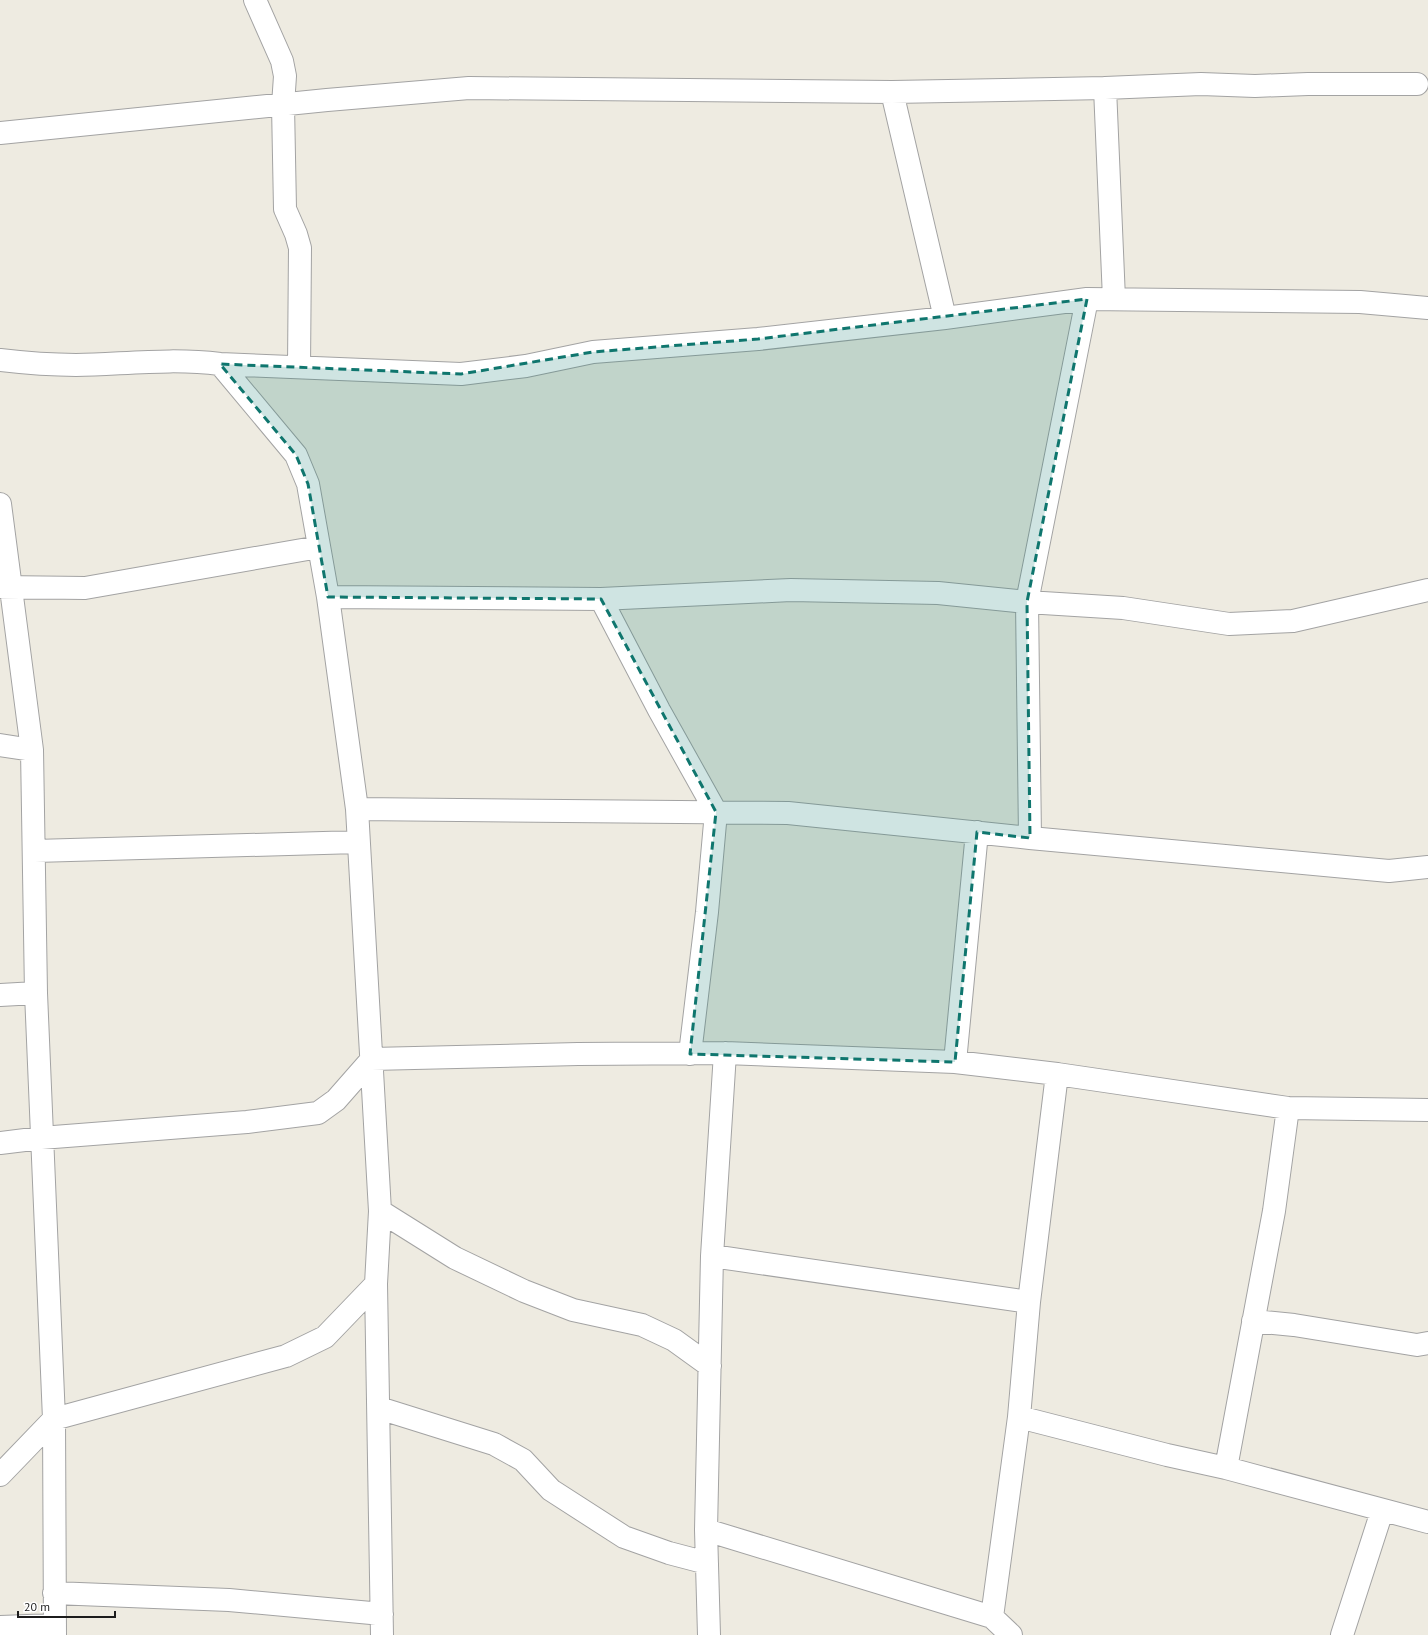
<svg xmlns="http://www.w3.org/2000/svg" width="1428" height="1635" viewBox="0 0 1428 1635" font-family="'PT Sans',sans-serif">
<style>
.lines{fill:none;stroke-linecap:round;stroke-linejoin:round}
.street-casing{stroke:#a3a3a3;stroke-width:24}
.street{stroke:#fff;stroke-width:22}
.marked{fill:#0f766e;fill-opacity:0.2;stroke:#0f766e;stroke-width:3;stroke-dasharray:8 5;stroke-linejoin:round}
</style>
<rect width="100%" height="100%" fill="#eeebe1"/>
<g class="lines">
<g class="street-casing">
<path id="street" d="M255,0L282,61L285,76L283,105L285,209L296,234L300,248L299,367
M1105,88L1114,299
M892,92L945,318
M0,133L327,100L469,88L892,92L1105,88L1201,84L1255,86L1308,84H1417
M0,360C25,363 51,365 76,365C125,364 172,358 220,364L461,374L526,366L593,352L758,339L945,318L1087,299L1360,302L1428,308
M220,364L296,455L308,484L328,597L357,809L380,1211L376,1284L382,1635
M0,504L32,750L36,993L54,1419L55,1635
M0,587L85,588L319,547
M328,597L601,599L791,590L938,593L1027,602L1123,608L1229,624L1293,621L1428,590
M601,599L659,710L716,812L707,912L690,1054
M0,745L32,750
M357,809L788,813L1030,838L1389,871L1428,867
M1030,838L1027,602L1087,299
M35,851L358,842
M0,995L36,993
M955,1062L977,832
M0,1143L41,1138L247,1122L318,1113L336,1100L372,1059L578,1054L725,1053L955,1062L1057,1074L1288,1108L1428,1110
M380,1211L455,1258L524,1291L573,1310L642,1325L674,1340L710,1366
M712,1256L1029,1302
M1253,1321L1294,1325L1417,1345L1428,1343
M379,1408L494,1444L523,1460L551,1490L624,1537L669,1553L707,1563
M1019,1417L1167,1455L1226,1468L1428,1522
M1226,1468L1274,1211L1288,1108
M0,1475L54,1419L286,1356L325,1337L376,1284
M706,1530L992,1617L1011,1635
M54,1593L229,1600L382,1614
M992,1617L1019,1417L1029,1302L1057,1074
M0,1627L55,1625
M709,1635L706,1530L712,1256L725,1053
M1342,1635L1382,1511"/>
</g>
<use href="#street" class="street"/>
</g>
<path class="marked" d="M1087,299L1027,602L1030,838L977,832L955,1062L690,1054L716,812L601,599L328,597L308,484L296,455L220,364L461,374L593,352L758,339Z"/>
<path d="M18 1611v6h97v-6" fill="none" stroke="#1c1c1c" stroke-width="2"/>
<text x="24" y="1611" font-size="12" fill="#1c1c1c" stroke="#ffffff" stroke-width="3" paint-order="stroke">20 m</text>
</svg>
